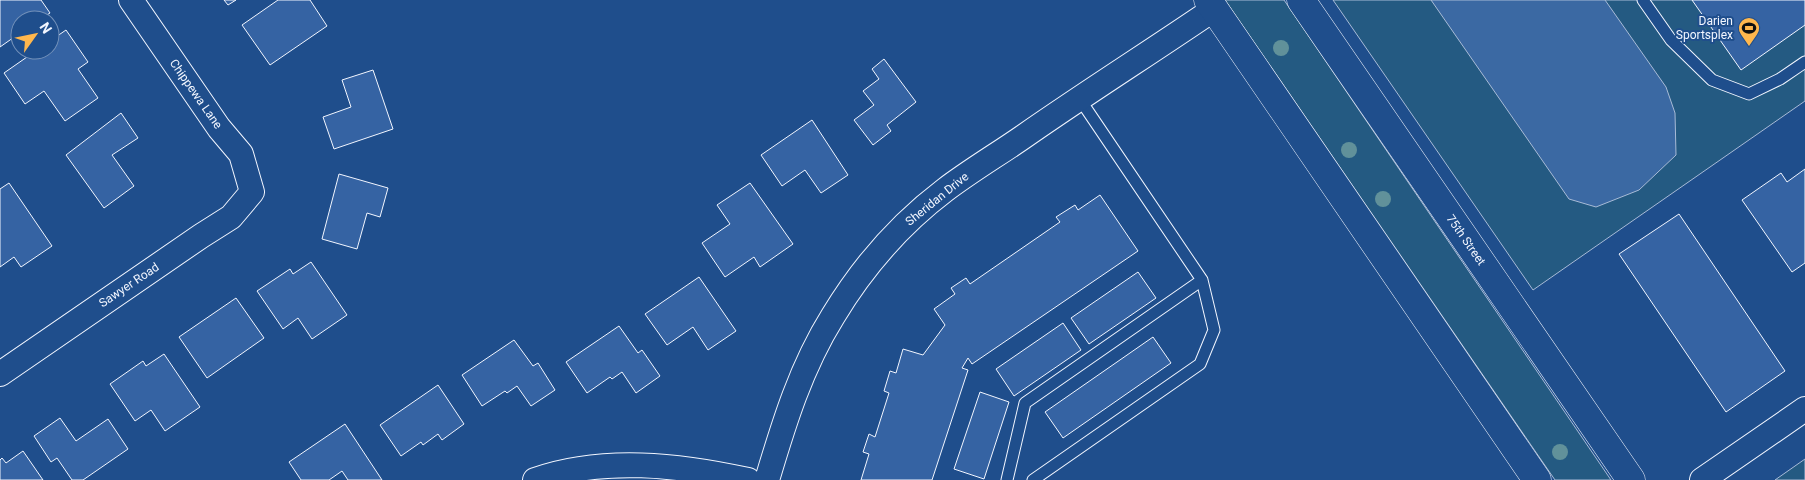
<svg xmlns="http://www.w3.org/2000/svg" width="1805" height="480" viewBox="0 0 1805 480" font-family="Roboto,sans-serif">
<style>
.green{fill:#245a82;stroke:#a8bbd7}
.water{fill:#3b69a3;stroke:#a8bbd7}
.building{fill:#3563a3;stroke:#f2f6ff}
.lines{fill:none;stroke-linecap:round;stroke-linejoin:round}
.service-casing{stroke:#f2f6ff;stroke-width:13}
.minor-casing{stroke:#f2f6ff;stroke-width:26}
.secondary-casing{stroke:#f2f6ff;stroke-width:29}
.service{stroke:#1f4e8c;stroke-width:11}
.minor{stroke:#1f4e8c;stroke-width:24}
.secondary{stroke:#1f4e8c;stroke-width:28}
.tree{fill:#61919a}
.labels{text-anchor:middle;stroke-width:4;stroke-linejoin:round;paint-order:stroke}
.poi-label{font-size:12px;fill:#f2f6ff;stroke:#1f4e8c;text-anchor:end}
.street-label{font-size:12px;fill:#f2f6ff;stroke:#1f4e8c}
</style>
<rect width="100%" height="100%" fill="#1f4e8c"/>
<path class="green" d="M1225,0H1284L1611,480H1555Z
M1333,0H1805V101L1533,290Z
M1805,459V480H1775Z"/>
<path class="water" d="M1431,0H1605L1666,87L1675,113L1676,155L1639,190L1596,207L1569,199Z"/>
<path class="building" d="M0,0H41L50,13L39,20H20V33L0,47Z
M224,0H236L228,5Z
M278,0H310L327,26L270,65L242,25Z
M1692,0H1805V25L1741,70Z
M66,30L88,62L78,69L98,98L65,121L44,91L25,104L4,73L37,50H50V41Z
M884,59L916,102L887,125L891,131L873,145L854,120L874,105L863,91L879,79L872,69Z
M373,70L393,129L334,149L323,117L351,107L342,80Z
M121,113L138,138L112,155L134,186L104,208L66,155Z
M812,120L848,175L821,193L805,170L782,186L761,155Z
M1805,169V263L1792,272L1742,200L1781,173L1787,182Z
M339,174L388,188L380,217L367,213L357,249L322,239Z
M9,183L52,246L21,267L14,257L0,267V189Z
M750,183L793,244L760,267L754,257L725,277L702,243L730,224L717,205Z
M1100,195L1138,251L972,364L968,358L962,368L968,370L932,480H861L869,454L863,452L869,434L875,437L889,393L884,391L890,371L896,373L903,349L923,355L945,325L934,309L955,294L951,288L966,278L970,284L1060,222L1056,217L1075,205L1078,210Z
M1679,214L1785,371L1726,412L1619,254Z
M311,262L347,315L312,339L298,318L283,329L257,291L290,269L293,274Z
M1138,272L1156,298L1089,344L1071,318Z
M699,277L736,331L708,350L693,327L667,345L645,314Z
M236,298L264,338L207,378L179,337Z
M1063,323L1081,350L1014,396L996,369Z
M619,326L638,353L642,350L660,376L636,393L622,372L612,379L610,377L587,393L566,362Z
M1153,337L1171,363L1063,438L1045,412Z
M514,340L533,366L538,363L555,390L531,406L517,386L507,393L505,391L482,406L462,375Z
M164,354L200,407L165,431L151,410L135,421L110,384L143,361L146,366Z
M438,385L464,424L442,440L438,434L423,445L421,442L401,456L380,425Z
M980,392L1009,402L984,479L954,469Z
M60,418L76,441L108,419L128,449L83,480H72L57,458L51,462L34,436Z
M345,424L382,480H348L342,471L329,480H301L289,462Z
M23,451L43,480H0V460L2,458L6,463Z"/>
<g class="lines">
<g class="service-casing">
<path id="service" d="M1643,0L1671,40L1712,80L1749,94L1780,79L1805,62
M1007,480L1025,403L1202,280
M1033,480L1200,364L1214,330L1202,280L1079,98"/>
</g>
<g class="minor-casing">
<path id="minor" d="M0,374L201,236L231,217L252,192L241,154L219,128L131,0
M535,480C603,456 680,465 748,480
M767,480C784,423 801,367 833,316C862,268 900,224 945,190C970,171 997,155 1023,137C1086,93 1151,52 1214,9
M1702,480L1805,409"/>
</g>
<g class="secondary-casing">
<path id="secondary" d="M1208,0L1537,480
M1301,0L1631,480"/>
</g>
<use href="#service" class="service"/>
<use href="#minor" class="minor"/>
<use href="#secondary" class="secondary"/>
</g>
<g class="tree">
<circle cx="1281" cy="48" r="8"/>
<circle cx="1349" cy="150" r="8"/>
<circle cx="1383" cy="199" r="8"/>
<circle cx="1560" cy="452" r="8"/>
</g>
<defs>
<g id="stadium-pin" transform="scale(1.125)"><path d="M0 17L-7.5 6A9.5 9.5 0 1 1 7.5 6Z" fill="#ffb74d" stroke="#1f4e8c"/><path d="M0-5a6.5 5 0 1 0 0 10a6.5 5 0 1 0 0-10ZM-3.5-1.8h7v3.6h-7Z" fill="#111"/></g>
</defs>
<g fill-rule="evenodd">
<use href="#stadium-pin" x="1749" y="28"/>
</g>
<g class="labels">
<g class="poi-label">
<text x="1733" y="25">Darien<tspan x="1733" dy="14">Sportsplex</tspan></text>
</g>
<g class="street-label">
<text transform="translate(196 94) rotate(55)" y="4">Chippewa Lane</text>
<text transform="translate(937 199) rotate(-39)" y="4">Sheridan Drive</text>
<text transform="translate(1466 240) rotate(55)" y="4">75th Street</text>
<text transform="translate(129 285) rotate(-34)" y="4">Sawyer Road</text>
</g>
</g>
<g transform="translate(35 35) rotate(57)"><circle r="24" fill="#1f4e8c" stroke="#7391ba"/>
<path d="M0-4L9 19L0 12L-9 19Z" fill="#ffb74d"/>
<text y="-8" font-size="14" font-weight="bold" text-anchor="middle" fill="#f2f6ff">N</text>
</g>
</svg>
